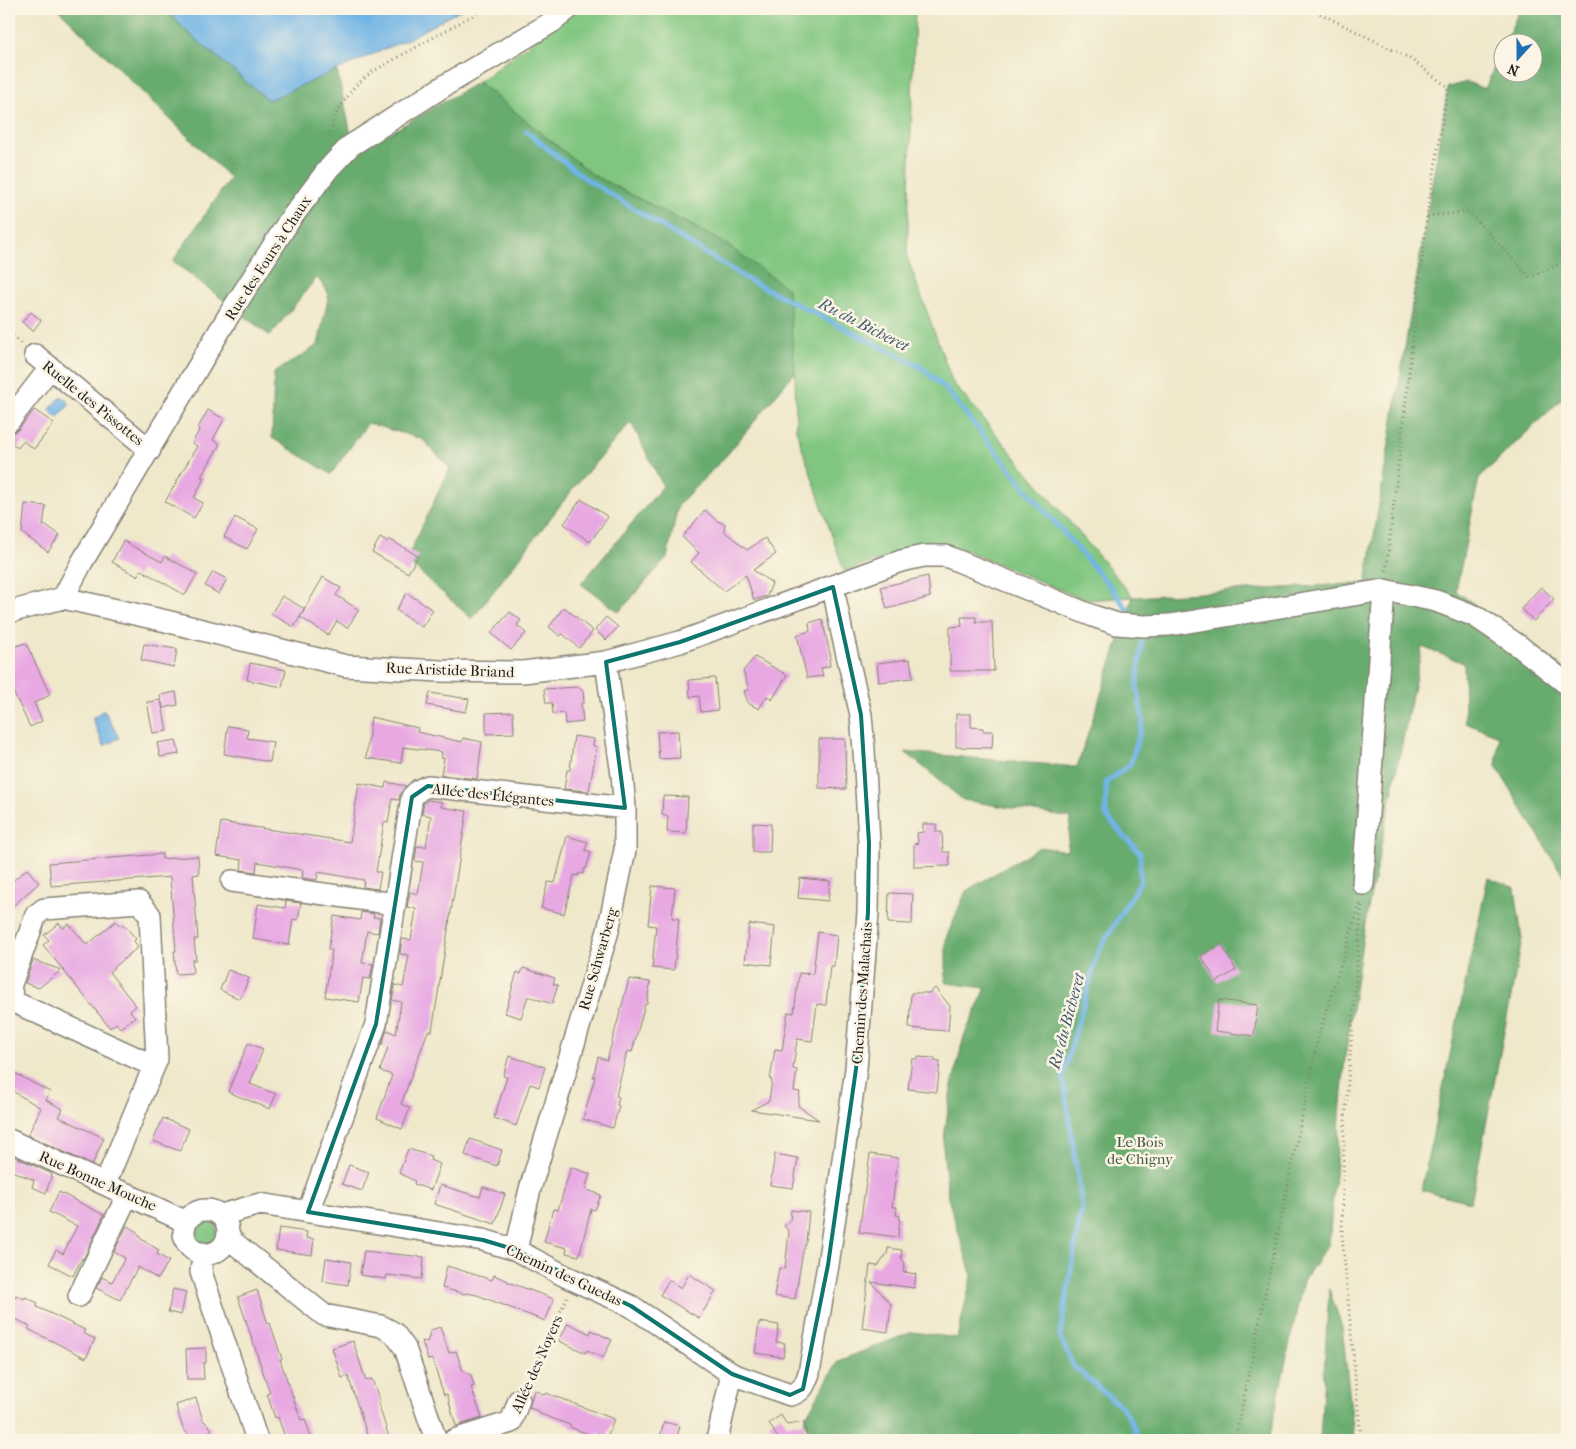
<svg xmlns="http://www.w3.org/2000/svg" width="1576" height="1449" viewBox="0 0 1576 1449" font-family="'IM FELL French Canon',serif">
<style>
.green{fill:#81c680;stroke:#4e714e}
.forest{fill:#68ab6e;stroke:#426445}
.water{fill:#6fb4e5;stroke:#466880}
.lines{fill:none;stroke-linecap:round;stroke-linejoin:round}
.stream{stroke:#6fb4e5;stroke-width:5}
.building{fill:#e8a9e3}
.minor-casing{stroke:#868274;stroke-width:24}
.path{stroke:#868274;stroke-width:3;stroke-dasharray:1 4;stroke-linecap:butt}
.minor{stroke:#fff;stroke-width:21}
.marked{fill:none;stroke:#0f766e;stroke-width:4;stroke-linejoin:round}
.labels{text-anchor:middle;stroke-width:5;stroke-linejoin:round;paint-order:stroke}
.street-label{font-size:15px;fill:#1c1c1c;stroke:#fcf5e5}
.park-label{font-size:15px;fill:#3f583f;stroke:#fcf5e5}
.water-label{font-size:16px;font-style:italic;fill:#3d596c;stroke:#fcf5e5}
</style>
<rect width="100%" height="100%" fill="#fcf5e5"/>
<filter id="ink" filterUnits="userSpaceOnUse"><feTurbulence type="fractalNoise" baseFrequency=".02" numOctaves="2"/><feDisplacementMap in="SourceGraphic" scale="10" xChannelSelector="R" yChannelSelector="G"/><feConvolveMatrix kernelMatrix="1 2 1 2 8 2 1 2 1" color-interpolation-filters="sRGB"/></filter>
<filter id="wash" filterUnits="userSpaceOnUse"><feTurbulence type="fractalNoise" baseFrequency=".0096" numOctaves="4" result="noise"/><feDisplacementMap in="SourceGraphic" scale="20" xChannelSelector="R" yChannelSelector="G"/><feGaussianBlur stdDeviation="1.12" result="paint"/><feColorMatrix in="noise" values="0 0 0 0 0 0 0 0 0 0 0 0 0 0 0 0 0 1.4 0 .05"/><feComposite in="paint" operator="in"/></filter>
<g filter="url(#wash)">
<rect width="100%" height="100%" fill="#efe8cb"/>
<path class="green" d="M577,9H915L907,257L953,383L1133,597L1085,600L967,551L935,543L844,571L796,430L795,372L723,242L593,175L478,82Z
M195 1232a11 11 0 1 1 22 0a11 11 0 1 1-22 0Z"/>
<path class="forest" d="M58,9H166L190,34L268,100L337,70L355,153L478,82L593,175L723,242L788,289L795,372L726,456L678,505L667,558L619,612L581,584L663,486L631,422L576,485L472,619L406,560L450,468L422,439L368,423L331,474L272,438L274,373L318,345L329,294L317,277L270,336L173,261L230,178Z
M1520,9H1567V394L1479,478L1456,591L1567,671V882L1496,766L1499,736L1465,723L1464,663L1422,647L1364,929L1345,1058L1329,1244L1303,1281L1269,1440H814L804,1420L838,1361L912,1332L957,1338L972,1276L948,1198L943,1146L950,1094L964,1036L986,988L946,983V938L966,891L1040,847L1067,851L1071,818L963,800L905,752L1077,767L1133,597L1366,583L1448,87L1467,82L1485,89L1503,46L1504,72H1534V42H1505Z
M1488,877L1515,888L1522,940L1471,1202L1421,1190Z
M1329,1289L1342,1327L1354,1437L1358,1440H1320Z"/>
<path class="water" d="M165,9H462L408,39L268,100L190,34Z
M62,396L70,404L57,418L49,410Z
M104,710L119,738L104,746L92,718Z"/>
<g class="lines">
<path class="stream" d="M526,131L583,177L747,279L921,367L945,388L1032,496L1110,586L1129,612
M1126,1440L1136,1432L1125,1410L1074,1367L1060,1337L1082,1205L1063,1076L1098,952L1140,882V853L1106,816V782L1130,765L1143,722L1137,686L1142,642"/>
</g>
<g id="blocks">
<path class="building" d="M31,312L41,320L33,331L22,322Z
M34,410L54,423L34,449L23,441L18,448L9,441V433L14,432L19,429Z
M208,410L224,419L213,440L220,444L201,477L204,478L194,498L203,503L194,518L165,502L197,446L192,443L200,429L198,428Z
M581,499L608,517L590,542L564,524Z
M25,504L46,506L43,526L46,525L60,535L48,552L22,533Z
M705,510L717,521L725,524L724,531L747,550L765,538L776,554L753,570L772,583L767,596L754,600L746,575L724,591L691,562L699,553L682,537Z
M235,517L258,529L247,549L224,537Z
M380,538L387,542L389,539L418,556L408,573L372,552Z
M123,541L162,562L165,556L197,574L185,595L141,570L137,576L112,562Z
M213,572L227,579L219,594L205,586Z
M928,576L930,597L887,609L881,587Z
M323,577L341,588L336,595L359,610L347,628L337,621L328,635L300,617Z
M1541,587L1554,599L1534,621L1521,609Z
M407,593L433,610L422,627L396,610Z
M282,596L305,609L294,627L271,614Z
M564,607L593,631L579,648L563,634L560,636L549,627Z
M510,612L521,620L517,625L526,633L511,650L491,633Z
M606,617L618,627L606,640L595,630Z
M961,617H976V622H992L994,671H950V627L962,626Z
M822,619L831,658L829,659L830,666L821,668L823,676L807,678L797,635L810,631L809,623Z
M26,643L50,695L34,703L42,721L30,727L9,683V648Z
M144,644L177,649L174,667L141,660Z
M755,657L787,675L772,700L767,696L759,709L748,703L744,691L749,690L743,671Z
M910,659L913,678L879,682L877,663Z
M250,663L286,670L282,687L247,680Z
M715,678L718,710L701,712L699,696L690,697L689,680Z
M578,687L583,691L584,703H581L583,722L565,724L564,713L553,714L552,703H546L544,689Z
M176,692L178,705L163,708L160,695Z
M430,693L469,699L466,712L427,705Z
M161,700L167,731L153,733L147,702Z
M513,712L514,733L486,734V713Z
M956,714H971V727L983,728V731H993L992,748L956,747Z
M371,717L418,728L417,732L462,742L463,738L482,742L477,779L441,775L444,758H441L442,752L403,747L401,763L366,758Z
M228,726L248,729L247,738L273,742L270,762L224,754Z
M678,731L680,758L659,759L657,732Z
M574,736L594,739L593,746H597L589,791L564,789L567,770H570Z
M819,739H845L846,789L819,788Z
M176,740L179,754L160,757L157,743Z
M386,782L406,786L400,794L399,800L392,799L388,823L384,822L376,872H381L378,889L363,887L364,880L318,872L317,880L302,878L303,870L257,862L256,872L241,870L242,860L216,856L221,822L350,842L359,783L385,788Z
M663,796L688,797L686,833L667,832L668,816L662,815Z
M428,800L442,802L441,807L467,811L432,1031H428L401,1104L410,1108L402,1129L377,1118L392,1075L380,1071L388,1047L382,1045L387,1030L396,1034L401,1002L392,1000L395,985L403,987L409,955L400,954L402,939L411,940L416,909L407,907L410,892L418,894L423,862L415,861L417,846L426,847L431,816L422,814L424,803Z
M753,823L771,824L770,852H753Z
M923,824H936V832H942L943,852H949L950,866L914,867V844L918,843L917,833L923,832Z
M567,836L588,842L585,850L591,852L586,869L585,868L583,874L579,873L578,876L574,875L564,914L541,908L548,882L555,883Z
M162,854V859L198,856L199,874L193,875L198,939H194L196,960H192L193,973L176,974L174,951H176L170,877L51,886L49,863Z
M27,869L39,883L9,909V884Z
M800,878L830,881L828,901L798,898Z
M652,886L675,888L672,918L679,919L674,970L652,968L656,926L648,925Z
M889,893L913,894L912,924L888,923Z
M286,901L301,903L298,920L293,919L289,945L253,939L258,904L285,908Z
M361,912L374,914L373,917L380,918L378,933L367,931L362,963L373,964L370,979L363,978L359,1002L325,997L332,950H328L334,916L360,920Z
M116,921L120,926L123,924L136,939L134,941L138,947L109,972L136,1006L130,1011L135,1017L120,1028L116,1023L110,1028L43,945L49,940L44,935L59,923L63,928L69,924L87,945Z
M749,924L775,927L771,965L745,962Z
M818,932L837,935L834,966H830L826,1005L817,1004L812,1041L797,1039L793,1069L797,1070L794,1091L800,1092L798,1106L819,1120L751,1110L769,1101L772,1080H770L775,1049L782,1050L788,1012L794,1013L799,973L813,974Z
M1221,944L1236,970L1217,982L1201,956Z
M33,960L61,970L39,988L25,983Z
M523,968L555,978L553,984L558,985L552,1004L528,996L521,1018L505,1013L517,972L521,974Z
M228,970L249,978L240,999L220,990Z
M629,979L650,982L647,1004H645L632,1052L627,1051L616,1096L619,1097L617,1105L619,1106L613,1128L583,1119L595,1077H593L598,1057L607,1060Z
M935,988L950,1006L948,1031L909,1028L911,993H929Z
M1219,1000L1258,1005L1254,1036L1215,1031Z
M248,1043L263,1049L250,1084L276,1094L270,1109L228,1092Z
M509,1056L545,1067L539,1087L530,1084L516,1126L494,1118L507,1077L503,1076Z
M917,1057L935,1058V1061L940,1062L937,1092L908,1089L912,1059H917Z
M9,1070L50,1092L46,1100L63,1109L59,1117L104,1138L92,1165L28,1135L41,1108L9,1089Z
M163,1118L189,1129L180,1151L153,1141Z
M470,1139L502,1150L497,1166L465,1155Z
M408,1149L431,1156L430,1160L440,1164L431,1190L414,1184L415,1181L399,1173Z
M9,1154L52,1174L46,1193L32,1187L34,1180L9,1170Z
M775,1154L798,1158L793,1188L770,1185Z
M870,1154L898,1158L892,1207H897L896,1215L900,1216L898,1237L859,1232Z
M349,1165L369,1172L362,1191L342,1184Z
M571,1167L590,1174L585,1189L601,1195L595,1210L591,1209L579,1256L566,1253L567,1248L544,1242L553,1209L558,1210Z
M440,1185L480,1197L483,1187L505,1194L495,1224L434,1204Z
M59,1192L104,1215L83,1260L82,1258L73,1276L49,1264L56,1250L63,1254L77,1226L49,1212Z
M791,1210L809,1212L806,1242L803,1251L795,1299L774,1296L779,1268L785,1269L789,1232L784,1226L790,1221Z
M127,1226L136,1231L141,1239L159,1250L157,1254L169,1261L158,1279L138,1267L120,1300L96,1288L102,1277L112,1282L125,1258L114,1252Z
M279,1228L307,1232L306,1238L314,1239L312,1255L276,1250Z
M888,1248L902,1250L901,1258L905,1263L903,1272L916,1274L914,1288L871,1282L891,1304L888,1332L862,1328L870,1265L878,1266L887,1254Z
M364,1251L424,1257L422,1279L387,1275L386,1279L360,1275Z
M326,1258L351,1262L348,1285L323,1281Z
M447,1266L492,1280L494,1275L508,1281V1282L554,1299L545,1321L477,1295L466,1293L465,1294L442,1288Z
M689,1274L716,1291L699,1318L660,1295L669,1280L681,1288Z
M173,1289L186,1292L181,1315L168,1312Z
M257,1290L268,1324L270,1323L282,1359L280,1360L301,1420L305,1419L312,1440H286L278,1417L275,1418L267,1394L270,1393L238,1297Z
M16,1295L24,1299L25,1297L38,1303L37,1307L85,1330L83,1333L95,1339L86,1358L28,1329L30,1326L9,1316V1310Z
M759,1322L779,1325L776,1342L785,1343L783,1357L755,1353Z
M568,1323L590,1334L591,1330L612,1340L603,1358L587,1350L586,1353L559,1341Z
M440,1327L449,1353L456,1351L463,1371L471,1375L474,1386L471,1387L482,1418L456,1426L447,1394L444,1395L432,1359L428,1360L422,1341L427,1342L431,1330Z
M353,1341L366,1381L372,1379L380,1402L378,1403L390,1440H369L348,1376L342,1378L332,1348Z
M206,1348V1363H203L204,1379H187L186,1349Z
M534,1390L545,1395L546,1393L614,1419L607,1437L597,1433L595,1437L570,1427V1425L538,1413V1411L529,1408Z
M196,1398L203,1420L212,1429L200,1440H193L183,1429L176,1405Z
M781,1415L787,1425L804,1422L807,1438L779,1440L769,1423Z
M664,1422L680,1426L676,1440H659Z"/>
</g>
</g>
<g filter="url(#ink)">
<use href="#blocks" fill-opacity="0" stroke="#868274" stroke-width="1"/>
<g class="lines">
<g class="minor-casing">
<path id="minor" d="M35,355L150,450
M9,421L50,368
M63,598L82,562L229,315L289,221L329,168L350,146L444,86L552,22L568,9
M9,612L63,598L166,621L346,666L440,671L523,672L606,662L680,642L901,561L924,556H946L1093,616L1117,624L1144,626L1170,625L1384,590L1436,601L1475,616L1519,646L1567,684
M232,881L395,904
M1363,884L1384,590
M9,1140L180,1219L185,1225
M105,1184L157,1059L150,915L139,902L44,909L36,915L10,987L14,1002L154,1066
M184 1232a22 22 0 1 1 44 0a22 22 0 1 1-44 0Z
M308,1212L376,1024L412,797L419,790L428,786L625,808
M221,1215L260,1204L483,1240L516,1250L565,1276L631,1306L732,1374L790,1395C803,1392 805,1384 809,1373L828,1265L856,1069L868,912L869,843L864,750L861,715L842,633L833,587
M228,1234L233,1242L324,1315L381,1326L394,1333L405,1348L436,1440
M516,1250L530,1189L608,931L625,850V808L622,775L606,662
M203,1253L201,1272L257,1440
M79,1296L128,1194
M454,1440L511,1422L519,1400
M717,1440L732,1374"/>
</g>
<path class="path" d="M1311,9L1409,58L1448,87L1427,216L1386,572
M328,142L334,117L354,87L372,72L484,9
M1427,216L1468,212L1530,277L1567,261
M9,332L21,343
M527,1384L567,1297
M1235,1440L1319,1034L1361,901
M1361,1440L1342,1234L1344,1134L1362,902"/>
<use href="#minor" class="minor"/>
</g>
</g>
<path class="marked" d="M833,587L861,715L869,843L868,912L856,1069L828,1265L803,1389L790,1395L732,1374L631,1306L516,1250L483,1240L308,1212L376,1024L412,797L428,786L625,808L606,662L680,642Z"/>
<g class="labels">
<g class="street-label">
<text transform="translate(268 258) rotate(-57)" y="5">Rue des Fours à Chaux</text>
<text transform="translate(93 403) rotate(39)" y="5">Ruelle des Pissottes</text>
<text transform="translate(450 670) rotate(2)" y="5">Rue Aristide Briand</text>
<text transform="translate(493 795) rotate(6)" y="5">Allée des Élégantes</text>
<text transform="translate(598 959) rotate(-74)" y="5">Rue Schwarberg</text>
<text transform="translate(862 993) rotate(-86)" y="5">Chemin des Malachais</text>
<text transform="translate(98 1181) rotate(24)" y="5">Rue Bonne Mouche</text>
<text transform="translate(564 1275) rotate(25)" y="5">Chemin des Guedas</text>
<text transform="translate(537 1364) rotate(-66)" y="5">Allée des Noyers</text>
</g>
<g class="park-label">
<text x="1140" y="1147">Le Bois<tspan x="1140" dy="17">de Chigny</tspan></text>
</g>
<g class="water-label">
<text transform="translate(864 324) rotate(27)" y="6">Ru du Bicheret</text>
<text transform="translate(1066 1021) rotate(-75)" y="6">Ru du Bicheret</text>
</g>
</g>
<rect width="1576" height="1449" fill="none" stroke="#fcf5e5" stroke-width="30"/>
<g transform="translate(1518 58) rotate(201)"><circle r="24" fill="#fcf5e5" stroke="#a29e95"/>
<path d="M0-4L9 19L0 12L-9 19Z" fill="#1f6fb2"/>
<text y="-8" font-size="14" font-weight="bold" text-anchor="middle" fill="#1c1c1c">N</text>
</g>
</svg>
